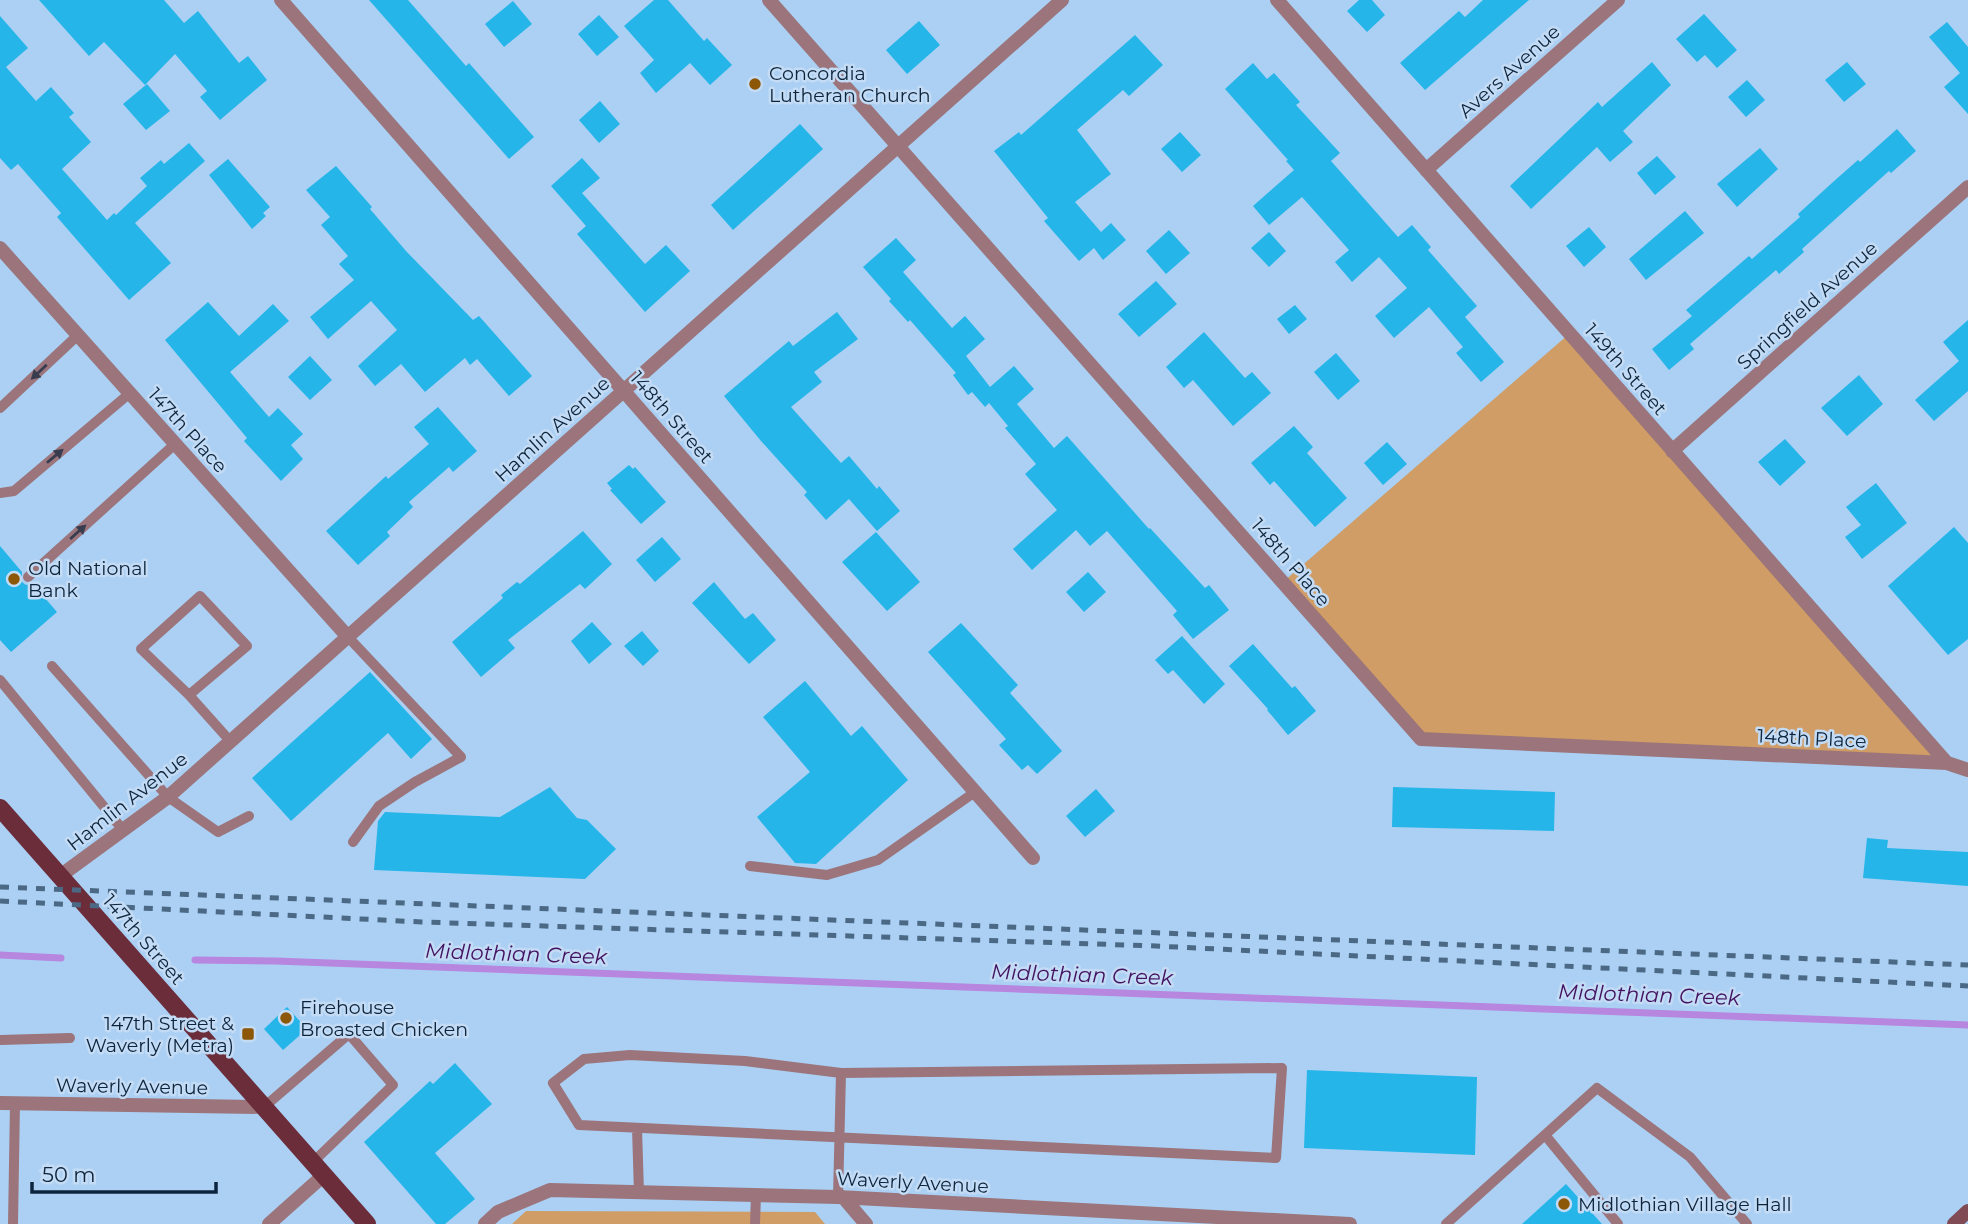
<svg xmlns="http://www.w3.org/2000/svg" width="1968" height="1224" viewBox="0 0 1968 1224" font-family="Montserrat,sans-serif">
<style>
.green{fill:#cf9d65}
.lines{fill:none;stroke-linecap:round;stroke-linejoin:round}
.stream{stroke:#b786de;stroke-width:7}
.building{fill:#25b5e9}
.lane{stroke:#9b757b;stroke-width:10}
.street{stroke:#9b757b;stroke-width:14}
.secondary{stroke:#804b55;stroke-width:14}
.primary{stroke:#6c2d3b;stroke-width:18}
.rail{stroke:#4b6985;stroke-width:5;stroke-dasharray:9 9;stroke-linecap:butt}
.oneway{fill:#373d4f}
.poi-dot{fill:#8c5706;stroke:#c3dbf4;stroke-width:2.5}
.labels{text-anchor:middle;stroke-width:5;stroke-linejoin:round;paint-order:stroke}
.street-label{font-size:19px;fill:#0c253c;stroke:#c3dbf4}
.poi-label{font-size:19px;fill:#0c253c;stroke:#c3dbf4;text-anchor:start}
.water-label{font-size:21px;font-style:italic;fill:#421160;stroke:#c3dbf4}
</style>
<rect width="100%" height="100%" fill="#abd0f4"/>
<path class="green" d="M1569,334L1947,763L1421,739L1283,582Z
M526,1211L815,1212L825,1224H512Z"/>
<g class="lines">
<path class="stream" d="M0,955L61,958
M195,960L276,961L1968,1025"/>
</g>
<path class="building" d="M39,0H164L184,23L198,11L239,63L248,56L267,80L220,120L200,97L207,91L175,54L145,85L104,42L89,56Z
M369,0H408L466,66L469,63L534,137L509,159Z
M654,0H668L704,41L707,38L732,65L710,85L690,63L656,93L640,73L654,60L624,26Z
M1359,0H1372L1385,15L1367,32L1347,11Z
M1483,0H1529L1425,90L1400,63L1459,11L1465,17Z
M513,1L532,24L504,47L485,24Z
M1704,14L1737,50L1717,68L1705,55L1697,62L1676,39Z
M599,15L619,37L597,56L578,34Z
M0,16L28,48L6,67L36,101L51,87L74,113L69,117L91,142L62,169L107,220L114,213L116,215L147,186L140,178L161,160L164,164L189,143L205,161L135,223L171,263L129,300L57,217L61,213L18,164L11,170L0,158Z
M919,21L940,45L907,74L886,50Z
M1947,22L1968,47V114L1944,87L1960,73L1929,37Z
M1135,35L1163,65L1129,96L1123,90L1077,130L1111,174L1075,202L1101,232L1111,223L1126,240L1103,260L1094,248L1079,261L1044,221L1048,218L994,151L1019,132L1021,135Z
M1652,62L1671,85L1623,131L1633,142L1610,162L1597,147L1531,209L1510,186L1598,102L1602,107Z
M1847,62L1866,84L1844,102L1825,80Z
M1253,63L1267,79L1274,73L1300,102L1296,105L1340,153L1331,161L1398,237L1412,225L1431,247L1428,250L1477,306L1465,317L1504,362L1481,382L1456,353L1463,347L1429,307L1394,338L1375,316L1407,288L1379,257L1352,282L1335,262L1349,250L1302,197L1269,225L1253,206L1294,170L1286,161L1288,160L1225,89Z
M1747,80L1765,100L1746,117L1728,97Z
M147,84L170,111L146,130L123,104Z
M600,101L620,124L599,143L579,120Z
M800,124L823,149L733,230L711,205Z
M1897,129L1916,151L1891,173L1889,171L1802,249L1804,252L1779,274L1776,270L1690,344L1694,349L1669,370L1652,349L1692,316L1686,310L1749,256L1752,259L1800,217L1798,214L1833,182L1858,160L1860,162Z
M1180,132L1201,155L1182,172L1161,149Z
M1760,148L1778,169L1737,207L1717,184Z
M1657,156L1676,177L1655,195L1637,173Z
M582,158L600,178L582,193L645,264L666,245L690,271L645,312L577,234L586,226L551,186Z
M228,159L270,207L263,213L266,216L252,229L209,175Z
M336,166L372,207L370,209L406,251L473,320L479,316L532,376L509,396L477,359L470,365L465,358L425,392L401,364L375,386L358,366L397,330L371,301L328,339L310,317L354,280L339,264L348,256L321,225L330,217L306,190Z
M1685,211L1704,233L1646,280L1629,259Z
M1589,227L1606,247L1584,267L1566,246Z
M1169,230L1190,253L1166,274L1146,251Z
M1269,232L1286,251L1269,267L1251,248Z
M896,238L916,260L903,272L952,328L965,316L985,339L966,356L990,387L1014,366L1034,389L1017,404L1054,448L1067,436L1149,529L1150,528L1205,588L1209,585L1229,610L1193,639L1173,615L1177,611L1107,531L1090,546L1076,530L1032,570L1013,549L1057,510L1025,474L1036,464L1005,428L1008,426L989,403L985,407L972,392L968,395L953,375L956,373L910,320L908,322L889,301L891,299L863,267Z
M1156,281L1177,304L1139,337L1118,314Z
M208,302L239,336L273,304L289,321L230,372L269,417L278,408L303,434L291,445L303,459L281,481L244,441L247,438L165,340Z
M1295,305L1307,319L1289,334L1277,319Z
M837,312L858,339L814,372L822,382L791,407L841,463L849,456L877,489L879,486L900,511L877,531L849,499L826,520L804,495L807,492L761,441L724,396L789,341L793,346Z
M1968,320V391L1934,421L1915,400L1959,361L1943,342Z
M1204,332L1245,378L1252,372L1271,393L1233,426L1193,380L1184,388L1166,367Z
M1336,353L1360,381L1338,400L1314,372Z
M310,356L332,380L310,400L288,377Z
M1859,375L1883,404L1847,436L1821,408Z
M438,407L477,451L453,472L449,467L409,502L413,507L387,532L390,536L358,565L326,531L386,476L388,479L429,444L414,427Z
M1294,426L1313,447L1307,453L1347,498L1315,527L1274,481L1270,485L1251,463Z
M1785,439L1806,462L1780,486L1758,462Z
M1387,442L1407,464L1383,485L1364,463Z
M629,465L633,469L635,467L666,502L641,524L610,490L612,489L607,483Z
M1876,483L1907,523L1862,559L1845,537L1861,525L1846,507Z
M1954,527L1968,543V639L1948,655L1888,586Z
M583,531L612,564L585,589L580,584L508,640L515,648L481,677L452,642L503,598L501,595L517,582L520,584Z
M876,532L920,582L887,611L842,562Z
M662,537L681,559L655,582L636,560Z
M0,546L22,572V582L26,585L32,583L57,612L11,652L0,640Z
M1088,572L1106,592L1084,612L1066,592Z
M714,582L745,619L753,613L776,640L749,664L692,603Z
M592,622L612,644L589,664L571,641Z
M961,623L1018,685L1010,693L1062,751L1037,774L1028,765L1022,770L999,745L1006,739L928,652Z
M642,631L659,651L643,666L624,646Z
M1182,636L1225,684L1204,704L1173,670L1168,674L1155,660Z
M1253,644L1292,688L1295,686L1316,711L1288,735L1267,710L1268,709L1229,666Z
M370,672L432,739L411,759L388,733L291,821L252,778Z
M805,681L851,736L862,726L908,780L816,864L795,863L757,817L810,772L763,717Z
M550,787L577,818L587,820L616,849L585,879L374,870L378,821L385,812L500,817Z
M1393,787L1555,792L1554,831L1392,827Z
M1096,789L1115,811L1085,837L1066,816Z
M1867,838L1888,840L1887,848L1968,852V886L1863,878Z
M287,1007L307,1029L283,1050L264,1029Z
M455,1063L492,1104L435,1153L475,1199L445,1224H436L364,1142L430,1081L433,1084Z
M1307,1070L1477,1077L1475,1155L1304,1148Z
M1566,1184L1602,1224H1522Z"/>
<g class="lines">
<path class="lane" d="M0,408L78,335
M0,493L14,491L130,393
M28,577L175,444
M348,637L461,757L415,782L379,806L353,842
M52,666L168,797L218,832L249,816
M0,680L123,830
M189,695L141,649L200,596L247,646L189,695L231,742
M750,866L827,875L878,860L975,792
M0,1040L70,1038
M264,1107L349,1034L393,1085L313,1162
M637,1128L639,1193
M1545,1135L1618,1224
M838,1197L841,1073L1282,1068L1276,1158L579,1125L553,1083L584,1059L630,1055L745,1061L841,1073
M13,1224L15,1103
M755,1224L756,1195
M1446,1224L1597,1088L1690,1157L1747,1224"/>
<path class="street" d="M281,0L1033,858
M769,0L1421,739L1947,763L1968,770
M1277,0L1947,763
M1426,170L1618,0
M0,248L348,637
M1672,451L1968,187
M60,876L168,797L1062,0
M0,1103L264,1107
M843,1197L866,1224
M269,1224L324,1175
M485,1224L498,1212L550,1190L838,1197L1350,1224"/>
<path class="secondary" d="M1954,1224L1968,1211"/>
<path class="primary" d="M0,808L367,1224"/>
<path class="rail" d="M0,887L1968,965
M0,901L422,922L1156,946L1968,986"/>
</g>
<defs><path id="oneway-solid" d="M-6-.8H1V-3.2L6.5 0L1 3.2V.8H-6Z" transform="scale(1.75)"/></defs>
<g class="oneway">
<use href="#oneway-solid" transform="translate(39 372) rotate(137)"/>
<use href="#oneway-solid" transform="translate(55 456) rotate(-40)"/>
<use href="#oneway-solid" transform="translate(78 532) rotate(-42)"/>
</g>
<g class="poi-dot">
<circle cx="755" cy="84" r="7"/>
<circle cx="14" cy="579" r="7"/>
<circle cx="286" cy="1018" r="7"/>
<rect x="241" y="1027" width="14" height="14" rx="3.5"/>
<circle cx="1564" cy="1204" r="7"/>
</g>
<g class="labels">
<g class="street-label">
<text transform="translate(1509 71) rotate(-42)" y="7">Avers Avenue</text>
<text transform="translate(1807 305) rotate(-42)" y="7">Springfield Avenue</text>
<text transform="translate(1626 369) rotate(49)" y="7">149th Street</text>
<text transform="translate(672 417) rotate(49)" y="7">148th Street</text>
<text transform="translate(552 429) rotate(-42)" y="7">Hamlin Avenue</text>
<text transform="translate(188 430) rotate(48)" y="7">147th Place</text>
<text transform="translate(1291 562) rotate(49)" y="7">148th Place</text>
<text transform="translate(1812 738) rotate(3)" y="7">148th Place</text>
<text transform="translate(127 801) rotate(-38)" y="7">Hamlin Avenue</text>
<text transform="translate(144 939) rotate(49)" y="7">147th Street</text>
<text transform="translate(132 1086) rotate(1)" y="7">Waverly Avenue</text>
<text transform="translate(913 1182) rotate(3)" y="7">Waverly Avenue</text>
</g>
<g class="poi-label">
<text x="769" y="80">Concordia<tspan x="769" dy="22">Lutheran Church</tspan></text>
<text x="28" y="575">Old National<tspan x="28" dy="22">Bank</tspan></text>
<text x="300" y="1014">Firehouse<tspan x="300" dy="22">Broasted Chicken</tspan></text>
<text x="234" y="1030" text-anchor="end">147th Street &amp;<tspan x="234" dy="22">Waverly (Metra)</tspan></text>
<text x="1578" y="1211">Midlothian Village Hall</text>
</g>
<g class="water-label">
<text transform="translate(516 954) rotate(2)" y="7">Midlothian Creek</text>
<text transform="translate(1082 975) rotate(2)" y="7">Midlothian Creek</text>
<text transform="translate(1649 995) rotate(2)" y="7">Midlothian Creek</text>
</g>
</g>
<path d="M32 1182v10h184v-10" fill="none" stroke="#0c253c" stroke-width="3.5"/>
<text x="42" y="1182" font-size="21" fill="#0c253c" stroke="#c3dbf4" stroke-width="5" paint-order="stroke">50 m</text>
</svg>
